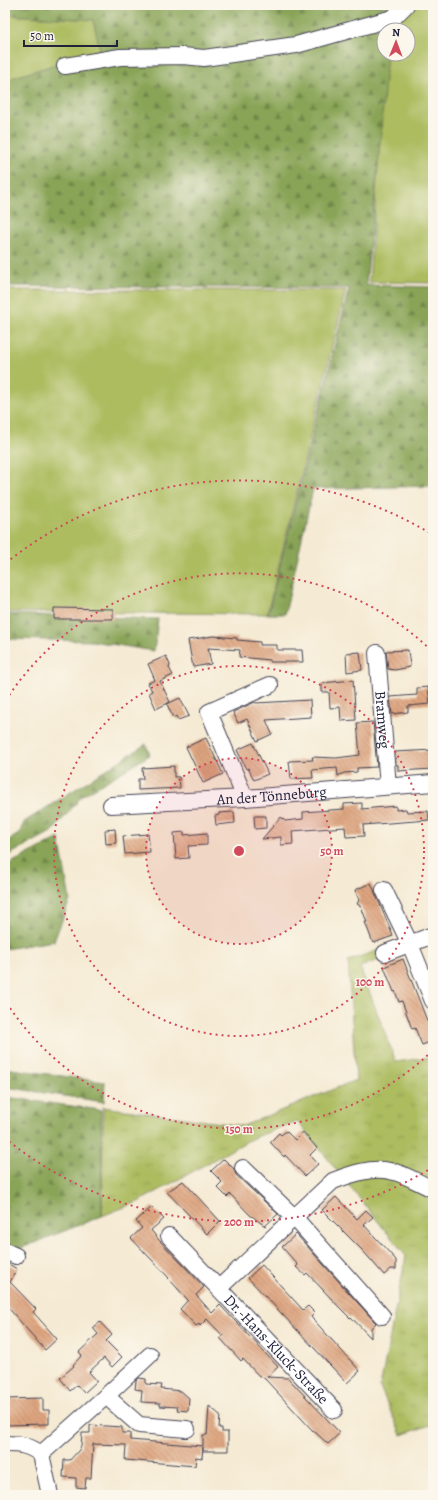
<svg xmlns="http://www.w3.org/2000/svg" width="438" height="1500" viewBox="0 0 438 1500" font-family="Alegreya,serif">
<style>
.grass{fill:url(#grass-tufts);stroke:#676f4d}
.forest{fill:url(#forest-firs);stroke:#566348}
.pitch{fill:#acbc5f;stroke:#676f4d}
.building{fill:url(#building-back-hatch)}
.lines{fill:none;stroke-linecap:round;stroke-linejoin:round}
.minor-casing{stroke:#424052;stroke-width:18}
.minor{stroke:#fff;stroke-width:16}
.ring{fill:none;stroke:#d1495b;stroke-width:2;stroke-dasharray:2 4}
.labels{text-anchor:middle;stroke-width:3;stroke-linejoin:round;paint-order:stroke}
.street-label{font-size:15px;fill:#22223b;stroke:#fbf7ec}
.centre{fill:#d1495b;stroke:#fbf7ec;stroke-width:2}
.ring-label{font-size:12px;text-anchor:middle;font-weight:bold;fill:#d1495b;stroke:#fbf7ec;stroke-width:3;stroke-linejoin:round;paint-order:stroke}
</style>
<defs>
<pattern id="grass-tufts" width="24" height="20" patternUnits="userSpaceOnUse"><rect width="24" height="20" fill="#acbc5f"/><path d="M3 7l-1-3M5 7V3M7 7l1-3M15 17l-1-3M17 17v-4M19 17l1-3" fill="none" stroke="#94a153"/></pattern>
<pattern id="forest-firs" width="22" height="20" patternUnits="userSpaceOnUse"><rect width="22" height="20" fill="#89a456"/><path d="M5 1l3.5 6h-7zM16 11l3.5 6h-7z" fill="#708548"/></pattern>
<pattern id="building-back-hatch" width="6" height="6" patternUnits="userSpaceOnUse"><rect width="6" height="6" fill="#dea47f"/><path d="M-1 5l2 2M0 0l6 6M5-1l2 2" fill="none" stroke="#b48569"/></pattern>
</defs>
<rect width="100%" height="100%" fill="#fbf7ec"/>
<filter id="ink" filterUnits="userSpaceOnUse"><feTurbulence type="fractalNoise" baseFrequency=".025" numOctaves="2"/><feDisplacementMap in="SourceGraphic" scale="8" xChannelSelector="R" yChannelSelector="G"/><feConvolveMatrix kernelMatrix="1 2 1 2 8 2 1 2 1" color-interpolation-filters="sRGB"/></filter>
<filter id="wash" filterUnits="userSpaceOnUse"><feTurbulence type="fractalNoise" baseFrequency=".012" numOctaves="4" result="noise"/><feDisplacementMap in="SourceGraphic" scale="16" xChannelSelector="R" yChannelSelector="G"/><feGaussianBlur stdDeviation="0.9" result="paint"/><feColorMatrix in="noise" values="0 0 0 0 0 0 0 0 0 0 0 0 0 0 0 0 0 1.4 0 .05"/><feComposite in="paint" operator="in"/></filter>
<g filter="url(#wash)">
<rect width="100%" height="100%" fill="#f5ead3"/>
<path class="grass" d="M398,943L402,952L360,967L396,1062L431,1057L433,1061V1093L428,1095L433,1157V1424L401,1435L380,1387L406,1256L297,1121L251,1139L140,1201L102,1216L103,1107L243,1126L356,1080L348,961Z"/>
<path class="forest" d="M5,5H394L391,30H384V54H389L366,285L433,287V486L313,489L285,614H268L349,288L5,286V80L100,51L93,20L5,15Z
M5,614L158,619L154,651L92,641L5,639Z
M146,744L150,755L82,796L53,831L5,857V842L19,834L24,822Z
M59,838L70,900L54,941L5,949V866Z
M5,1068L105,1082L104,1102L5,1087Z
M5,1097L101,1110L102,1216L19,1249L5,1244Z"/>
<path class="pitch" d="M390,5H433V283L369,282L387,54H408V30H389Z
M5,15L93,20L100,50L5,80Z
M5,290H346L267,614L5,612Z"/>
<g id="blocks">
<path class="building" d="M54,608L113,609V619H54Z
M213,636L237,638V640L260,642V645H277V650H302L303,662H270V660L239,657L240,650L208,648L211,664L193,667L188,640Z
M408,650L410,667L395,670L388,669L386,651Z
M360,652L362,670L347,672L346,653Z
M166,656L170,665L169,668L173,675L160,681L170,702L156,709L149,693L152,691L148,683L155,680L148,664Z
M353,680L356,720L341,721L340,707L330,708L329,692H322V683Z
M428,687L430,704L408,706V712L392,714L390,697L417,695V688Z
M180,698L189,716L178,720L176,716L173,718L167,704Z
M310,700L311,717L266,720L272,734L257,741L247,719L238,723L233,712L255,702L256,703Z
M373,722L377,767L357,768V772L344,773L338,776L337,768L312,770L313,778L291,779L289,761L313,760L312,757L336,758L360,755L357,723Z
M206,738L223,774L203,783L186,747Z
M253,743L268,774L254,780L248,768L246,769L237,750Z
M433,750V769L398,771V765H396L395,752Z
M174,766V777H179L180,788L138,790V779H143L142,768Z
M362,803V809L396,806V810L406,809L407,812L428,811L429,820L363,825L364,836L346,837L345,827L292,831L293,844L281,845V837L262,839L281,817L285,821L303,819V812L344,809V804Z
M234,812L235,823L216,825L215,816L219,815V813Z
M254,816H266V828L255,829Z
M115,829L116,843L106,844L105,830Z
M184,832V835L207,833V845L188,846L189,858L176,859L174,833Z
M148,834L150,852L125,854L123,836Z
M371,883L393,936L373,943L365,922H367L366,920L361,906L357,904L359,900L355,890Z
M403,959L433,1036V1041L422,1045L415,1028L412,1029L402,1001L399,1002L395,991L394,992L384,967Z
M286,1131L295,1140L303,1132L317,1148L310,1155L318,1164L305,1176L285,1155L284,1157L270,1142L279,1133L281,1135Z
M224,1159L234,1169L236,1175L278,1214L265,1226L250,1215L230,1194L227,1197L217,1187L222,1182L211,1171Z
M183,1181L220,1221L207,1234L167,1192Z
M336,1197L357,1219L366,1210L373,1217L364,1225L396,1260V1269H391L384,1275L364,1252L322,1210Z
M152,1207L164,1219L151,1230L158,1239L204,1287L196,1295L212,1313L220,1305L278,1367L267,1377L288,1378L340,1433L328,1444L315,1432H314L265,1379L259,1375V1376L243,1359L241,1361L220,1338L223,1336L207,1319L200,1326L199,1324L196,1326L180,1309L188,1300L168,1278H169L131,1238L142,1228L136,1221Z
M296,1234L376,1323L371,1328V1338L351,1317L350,1318L340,1308L307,1273L305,1275L296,1267L298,1265L282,1247Z
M5,1262L17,1269L10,1282L36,1309L33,1312L57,1339L45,1350L5,1304Z
M262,1265L303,1310L308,1306L315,1313L311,1317L360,1371L347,1383L248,1278Z
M100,1322L112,1335L106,1341L122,1357L112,1367L104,1358L89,1372L97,1381L84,1393L77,1385L70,1391L60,1378L74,1366L73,1365L82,1355L79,1352L98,1334L93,1328Z
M139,1378L146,1379V1384L162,1385L161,1389L181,1391L189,1398L188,1411L177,1410L178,1407L160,1406V1403L141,1402L142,1390L135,1389L136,1381Z
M43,1398V1410H49V1424L5,1425V1399Z
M209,1406L220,1415L219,1428H222V1432H228V1451H203V1447L202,1458L196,1457L195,1466L125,1460L126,1445L93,1444L91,1478H86L85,1488L76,1487V1478L63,1477L64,1460H70L79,1450L81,1446L82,1433H90V1425L122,1427V1433H130V1440L203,1446V1435H207Z"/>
</g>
</g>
<g filter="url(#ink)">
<use href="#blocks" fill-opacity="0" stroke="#424052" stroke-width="1"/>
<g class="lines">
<g class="minor-casing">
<g id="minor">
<path d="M65,66L120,57L183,56L204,58L296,45L393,18L406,5"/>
<path id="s1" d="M377,653L388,786"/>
<path d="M245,798L209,712L270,685"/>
<path id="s2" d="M111,805L245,798L433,783"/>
<path d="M384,890L410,944L433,1001"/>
<path d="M385,953L433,935"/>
<path d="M243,1168L294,1217L382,1316"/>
<path id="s3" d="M169,1236L334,1410"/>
<path d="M5,1251L16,1256"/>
<path d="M219,1288L333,1181C351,1174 371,1167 390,1171C404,1173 420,1184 433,1189"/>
<path d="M106,1396L139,1425L187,1429"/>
<path d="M5,1444C21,1444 28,1445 41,1454"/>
<path d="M41,1454L106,1396L150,1355"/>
<path d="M41,1454L50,1495"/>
</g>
</g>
<use href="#minor" class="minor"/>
</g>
</g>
<circle cx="239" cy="851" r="93" fill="#d1495b" fill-opacity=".12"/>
<g class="ring">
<circle cx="239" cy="851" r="93"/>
<circle cx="239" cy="851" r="185"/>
<path d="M432 1051A278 278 0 0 1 6 1002M6 700A278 278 0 0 1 432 651"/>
<path d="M433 1167A371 371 0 0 1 6 1139M6 563A371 371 0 0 1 433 535"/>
</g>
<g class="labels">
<g class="street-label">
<text dy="5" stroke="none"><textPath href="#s1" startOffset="67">Bramweg</textPath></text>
<text dy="5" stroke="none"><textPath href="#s2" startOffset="161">An der Tönneburg</textPath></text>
<text dy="5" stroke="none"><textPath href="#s3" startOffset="156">Dr.-Hans-Kluck-Straße</textPath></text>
</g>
</g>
<circle cx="239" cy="851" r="6" class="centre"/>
<g class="ring-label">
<text x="332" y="855">50 m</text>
<text x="370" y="986">100 m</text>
<text x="239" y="1133">150 m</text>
<text x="239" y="1226">200 m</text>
</g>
<rect width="438" height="1500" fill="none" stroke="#fbf7ec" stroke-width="20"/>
<g transform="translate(396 42) rotate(1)"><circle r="19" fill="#fbf7ec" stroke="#a4a2a5"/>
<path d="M0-3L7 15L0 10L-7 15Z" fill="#d1495b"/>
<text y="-6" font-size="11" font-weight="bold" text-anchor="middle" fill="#22223b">N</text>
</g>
<path d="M24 40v6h93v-6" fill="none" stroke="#22223b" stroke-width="2"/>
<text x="30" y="40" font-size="12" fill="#22223b" stroke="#fbf7ec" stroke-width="3" paint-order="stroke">50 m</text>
</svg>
